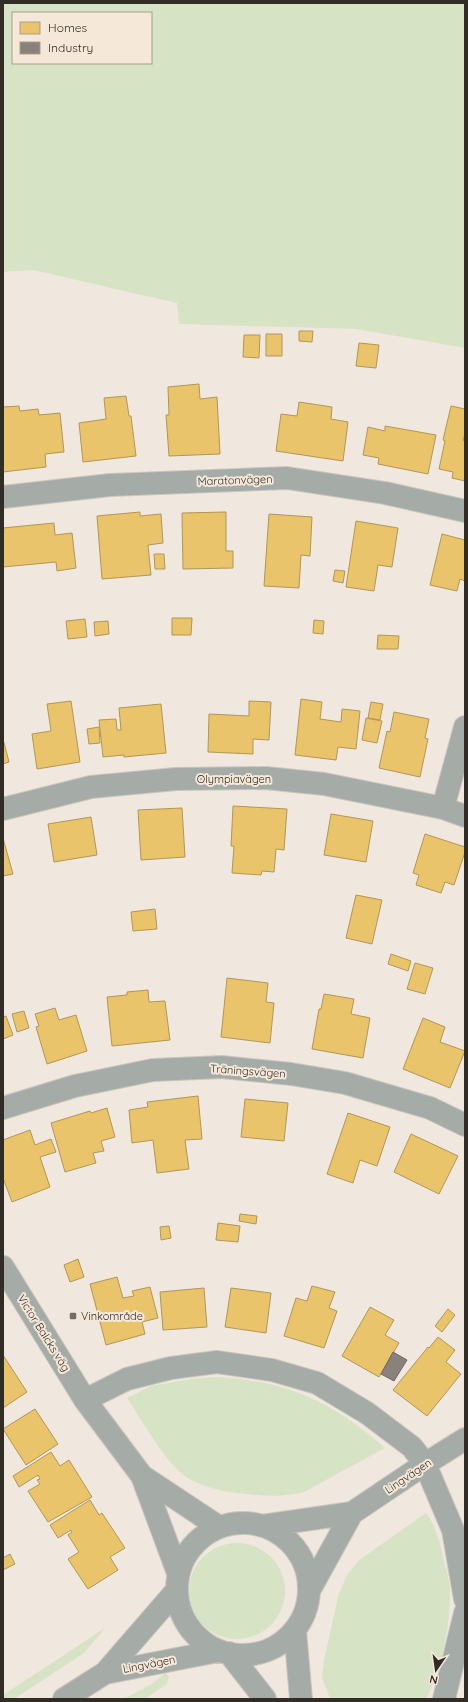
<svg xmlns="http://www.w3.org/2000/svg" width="468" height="1702" viewBox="0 0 468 1702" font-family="Quicksand,sans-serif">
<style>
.green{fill:#d7e3c5;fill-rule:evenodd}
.homes{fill:#e9c46a;stroke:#b29656}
.industry{fill:#8a817c;stroke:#6f6862}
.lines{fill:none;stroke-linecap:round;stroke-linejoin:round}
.minor-casing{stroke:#ccc6bf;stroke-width:24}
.minor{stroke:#a5aca8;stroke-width:22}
.poi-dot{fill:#746e67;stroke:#f6e8d9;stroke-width:1.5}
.labels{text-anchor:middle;stroke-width:4;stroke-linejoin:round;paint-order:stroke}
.street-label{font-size:11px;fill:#312c26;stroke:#f6e8d9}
.poi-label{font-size:11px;fill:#312c26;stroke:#f6e8d9;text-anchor:start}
</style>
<rect width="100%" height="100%" fill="#f0e8df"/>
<path class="green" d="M3,3H465V348L356,329L179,324L177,303L33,270L3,272ZM13,13H151V63H13Z
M217,1377C287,1381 333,1402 385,1448L304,1492C285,1497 267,1496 247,1494C226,1492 206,1489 188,1478C167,1466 142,1420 127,1398L151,1386L191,1379Z
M426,1513C435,1525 440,1541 443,1556C445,1567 450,1580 450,1592C450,1626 442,1668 426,1699H330L322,1677L324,1660L339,1593L347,1575L359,1560Z
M189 1591a48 48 0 1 1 96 0a48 48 0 1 1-96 0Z
M105,1628L84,1653L14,1699H3V1695Z
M165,1673L169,1676L167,1684L145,1699H124L155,1682Z"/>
<path class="homes" d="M299,331H313L312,342L299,341Z
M266,334H282V356H266Z
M244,335H260L259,358L243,357Z
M359,343L379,345L376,368L356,366Z
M199,384L200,399L217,397L220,454L169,456L166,415H169L168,387Z
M126,396L129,416H131L136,456L83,462L79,423L106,419L104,398Z
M299,402L332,407L331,419L348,422L343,461L276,451L281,414L297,416Z
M19,406L20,411L38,409L39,415L60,413L64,452L45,454L46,467L3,472V407Z
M451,406L465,409V434L463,440L465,441V481L452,478L453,472L439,469L445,441L443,440Z
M385,426L436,435L428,474L378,464L379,458L363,455L368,427L385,431Z
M140,512V516L161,514L163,543L148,545L151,575L102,579L97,516Z
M226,512V551H233V568L183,569L182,513Z
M269,514L312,517L310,556L301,555L299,588L264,586Z
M356,521L398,528L392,567L378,565L374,591L346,587Z
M54,523L55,535L72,533L76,568L57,571L56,562L3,567V528Z
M442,534L465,540V581L460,579L457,591L430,585Z
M154,554H164L165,569H155Z
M335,570L345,571L343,583L333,581Z
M172,618H192L191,635H172Z
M85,619L87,637L68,639L66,621Z
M314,620L324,621L323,634L313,633Z
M108,621L109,634L95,636L94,622Z
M378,635L399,636L398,649H377Z
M301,699L322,702L320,719L341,722L342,709L360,711L356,749L338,747L336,760L295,755Z
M71,701L80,762L37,769L32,734L51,731L47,704Z
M249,701L271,702L269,740L253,739V754L208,752L209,714L249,716Z
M371,702L383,704L380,720L368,718Z
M161,704L166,753L124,757V755L103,757L99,720L116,719L117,730H121L119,708Z
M394,712L429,719L425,738L428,739L420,777L379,768L387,731L390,732Z
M366,718L382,721L377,743L362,740Z
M99,727L100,743L89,744L87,729Z
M3,739L9,762L3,764Z
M233,806L287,809L284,850L276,849L274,872L262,871L261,875L232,873L234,846H231Z
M182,808L185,857L141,860L138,810Z
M331,814L373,821L366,862L324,855Z
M91,817L97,855L54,862L48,824Z
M425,834L465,847V852L454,885L445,882L441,893L416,885L419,875L413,873Z
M3,838L13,874L3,876Z
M356,895L382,900L372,944L346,938Z
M155,909L157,929L133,931L131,912Z
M391,954L411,961L408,971L388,964Z
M415,963L433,968L425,994L407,989Z
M227,978L268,983L266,1002L274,1003L270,1043L221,1037Z
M148,990L149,1002L165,1001L170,1040L112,1046L107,997L127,995V992Z
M324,994L354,999L351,1014L370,1018L363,1058L312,1049L319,1009H321Z
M55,1008L59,1020L76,1015L87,1051L47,1064L36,1027L39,1026L35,1014Z
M24,1011L29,1028L17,1032L12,1014Z
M6,1016L13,1035L3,1039V1017Z
M423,1018L445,1027L440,1042L465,1051L450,1088L403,1069Z
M198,1096L202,1139L185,1140L189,1169L157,1173L153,1140L132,1143L129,1110L148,1107L147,1102Z
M245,1099L288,1103L284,1141L241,1137Z
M107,1108L115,1137L101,1141L104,1151L93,1153L96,1163L65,1172L51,1123L90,1111L91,1113Z
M348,1113L390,1127L377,1166L360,1160L353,1183L327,1174Z
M30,1130L35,1145L51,1139L56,1152L40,1157L50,1187L12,1202L3,1178V1140Z
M411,1134L458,1156L439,1194L394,1172Z
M240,1214L257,1216L256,1224L239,1221Z
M218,1223L240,1226L238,1242L216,1240Z
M169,1226L171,1238L161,1240L160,1227Z
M78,1259L84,1277L70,1282L64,1265Z
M117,1277L123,1298L134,1296L132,1291L150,1287L158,1318L142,1322L145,1334L106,1345L90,1284Z
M312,1286L335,1292L329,1308L337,1311L324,1348L284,1336L296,1298L307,1301Z
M204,1288L207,1327L163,1330L160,1292Z
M231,1288L271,1293L266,1333L225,1327Z
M370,1307L394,1320L385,1335L399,1343L379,1377L342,1356Z
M448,1309L455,1315L442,1332L435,1326Z
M438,1337L455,1350L446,1362L461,1374L427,1416L393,1390L428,1347L429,1348Z
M3,1355L27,1392L3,1408Z
M35,1409L58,1444L26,1465L3,1429Z
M51,1452L60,1466L69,1460L92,1497L48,1522L28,1491L40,1484L37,1480L40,1479L38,1475L19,1487L13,1476Z
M90,1500L99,1515L102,1513L125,1548L110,1557L118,1570L88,1589L68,1559L79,1552L68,1535L72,1532L71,1530L58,1538L50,1525Z
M10,1554L15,1564L3,1570V1558Z"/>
<path class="industry" d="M393,1352L407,1360L394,1381L381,1374Z"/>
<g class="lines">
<g class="minor-casing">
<path id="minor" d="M3,497L110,485L287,478L385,493L465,511
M443,808L465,727
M3,809L91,787L176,779L266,778L324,784L443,808L465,816
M3,1108L75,1086L153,1070L222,1067L291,1074L345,1083L430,1108L465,1125
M3,1267L85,1400L142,1476L178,1573
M85,1400L127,1379L171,1368L217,1362L272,1370L317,1383L367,1413L412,1447L425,1464L453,1530L465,1599
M142,1476L219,1527
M177 1589a66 66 0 1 1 132 0a66 66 0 1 1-132 0Z
M262,1526L352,1513L425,1464L465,1439
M309,1591L352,1513
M295,1630L301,1699
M229,1653L265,1699
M105,1673L218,1651
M64,1699L105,1673L177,1590
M444,1699L465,1613"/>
</g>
<use href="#minor" class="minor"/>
</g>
<rect class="poi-dot" x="69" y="1312" width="8" height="8" rx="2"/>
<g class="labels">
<g class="street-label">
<text transform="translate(235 480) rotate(-2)" y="4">Maratonvägen</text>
<text x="234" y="783">Olympiavägen</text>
<text transform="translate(248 1071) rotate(4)" y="4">Träningsvägen</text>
<text transform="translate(44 1333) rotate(58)" y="4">Victor Balcks väg</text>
<text transform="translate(408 1476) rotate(-34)" y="4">Lingvägen</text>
<text transform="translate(149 1664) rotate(-11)" y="4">Lingvägen</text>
</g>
<g class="poi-label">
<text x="81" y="1320">Vinkområde</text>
</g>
</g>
<rect width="468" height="1702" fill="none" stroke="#312c26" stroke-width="8"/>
<rect x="12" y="12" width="140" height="52" fill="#f6e8d9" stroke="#a79d91"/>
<rect x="20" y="22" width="20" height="12" fill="#e9c46a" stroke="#a79d91"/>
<text x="48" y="32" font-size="12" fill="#312c26">Homes</text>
<rect x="20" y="42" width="20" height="12" fill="#8a817c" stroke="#a79d91"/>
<text x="48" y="52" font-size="12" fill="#312c26">Industry</text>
<g transform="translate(436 1670) rotate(193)" stroke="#f6e8d9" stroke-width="3" paint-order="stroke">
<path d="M0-3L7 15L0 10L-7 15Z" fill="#312c26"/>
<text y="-6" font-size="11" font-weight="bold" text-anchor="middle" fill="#312c26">N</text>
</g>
</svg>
